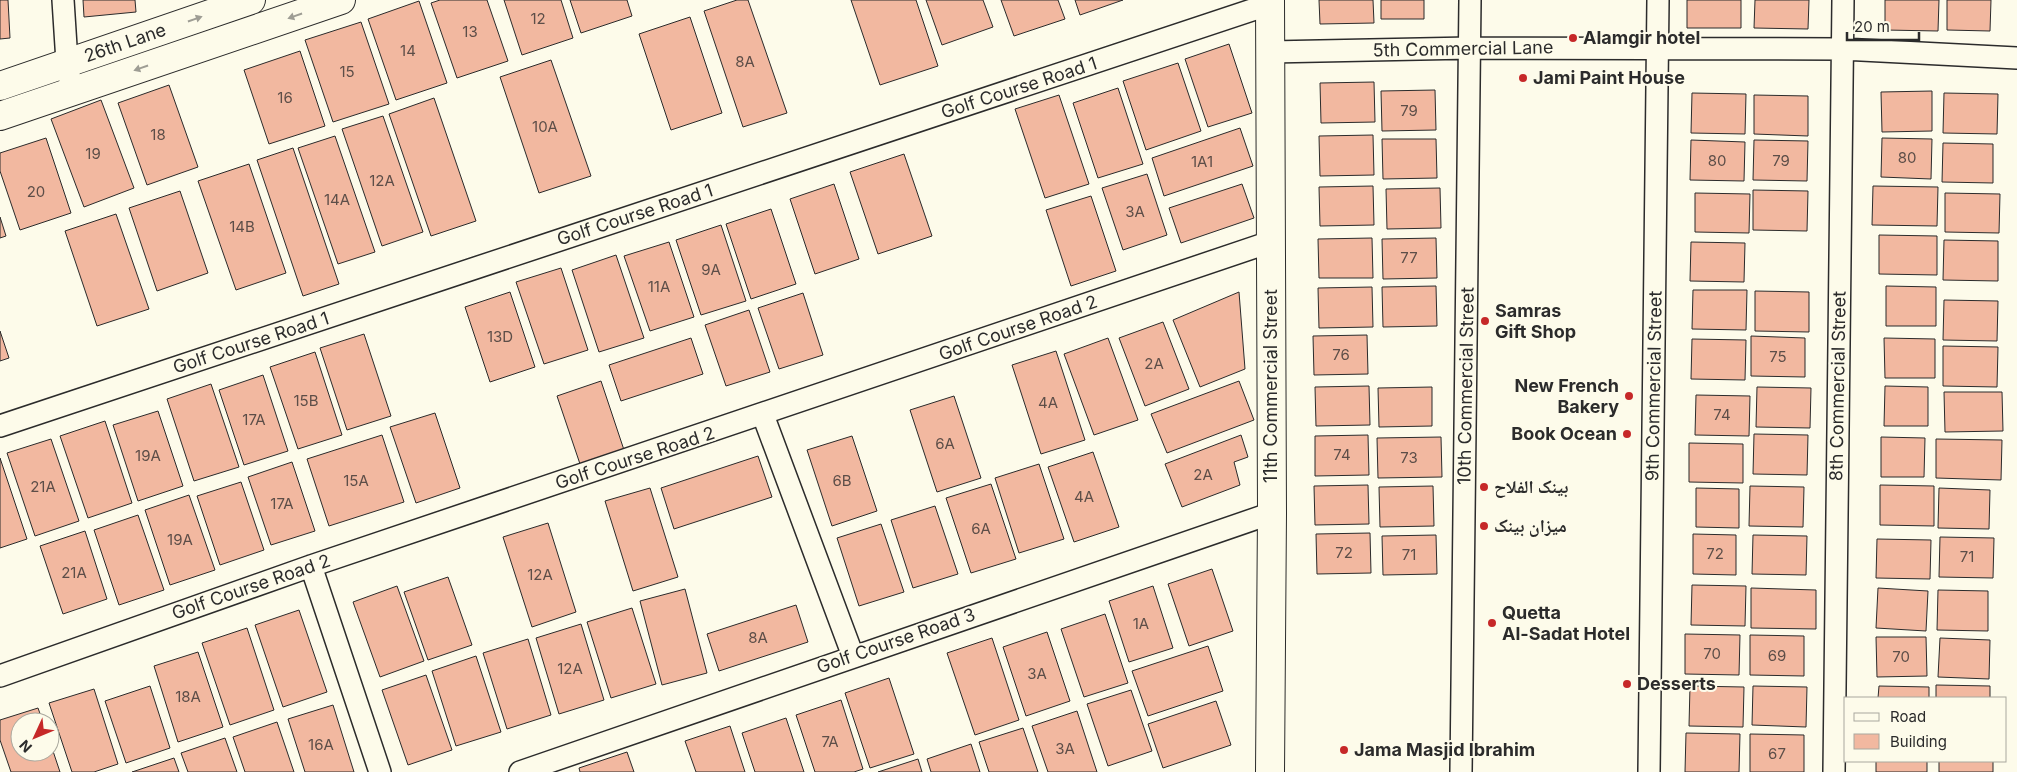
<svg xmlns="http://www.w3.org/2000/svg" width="2017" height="772" viewBox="0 0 2017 772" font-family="Inter,'Noto Naskh Arabic',sans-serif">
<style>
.building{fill:#f2b8a0;stroke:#2b2b2b}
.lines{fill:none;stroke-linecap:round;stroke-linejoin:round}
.minor-casing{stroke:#2b2b2b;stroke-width:24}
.tertiary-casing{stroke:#2b2b2b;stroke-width:30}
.minor{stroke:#fdfbea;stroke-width:21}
.tertiary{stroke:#fdfbea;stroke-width:28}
.oneway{fill:#9e9d94}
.poi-dot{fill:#c62828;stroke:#fdfbea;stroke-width:2}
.labels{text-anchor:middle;stroke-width:4;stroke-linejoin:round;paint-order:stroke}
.number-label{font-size:15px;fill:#5d4e48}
.poi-label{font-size:18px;font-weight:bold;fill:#2b2b2b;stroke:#fdfbea;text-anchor:start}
.street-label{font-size:18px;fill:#2b2b2b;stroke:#fdfbea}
</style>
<rect width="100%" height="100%" fill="#fdfbea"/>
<path class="building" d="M0,0H8L10,38L0,39Z
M83,0H135L136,12L84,17Z
M440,0H487L508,61L457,78L431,3Z
M504,0H561L573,38L522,55Z
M570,0H627L632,16L581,33Z
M737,0H748L787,113L743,127L704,11Z
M851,0H916L938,66L880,85Z
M926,0H983L993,27L942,45Z
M1001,0H1058L1065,19L1014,36Z
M1075,0H1123L1080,15Z
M1319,0H1373L1374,23L1320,24Z
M1381,0H1424V19H1381Z
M1687,0H1741V28H1687Z
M1755,0H1809L1808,29L1754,28Z
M1885,0H1939L1938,31L1885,30Z
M1947,0H1991L1990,31L1947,30Z
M419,1L447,83L396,100L368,19Z
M690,17L722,113L671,130L639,34Z
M361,22L389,104L333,122L305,40Z
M1229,44L1252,113L1208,127L1185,59Z
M300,51L325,126L269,144L244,70Z
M551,60L591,176L539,193L500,77Z
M1178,63L1201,131L1146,150L1123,81Z
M1374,82L1375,122L1321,123L1320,83Z
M169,85L198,167L147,185L118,103Z
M1118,88L1143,164L1098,178L1073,103Z
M1435,90L1436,130L1382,131L1381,91Z
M1932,91V131L1882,132L1881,92Z
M1692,93L1746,94L1745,134L1691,133Z
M1944,93L1998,94L1997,134L1943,133Z
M1059,95L1089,184L1045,198L1015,109Z
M1754,95L1808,96V136L1754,134Z
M434,98L476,221L431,236L389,114Z
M101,100L134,188L84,207L51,119Z
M383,116L423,232L382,246L342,129Z
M1240,128L1253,166L1164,196L1152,158Z
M1373,135L1374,175L1320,176L1319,136Z
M335,136L375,252L338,264L298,148Z
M46,138L71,213L20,230L0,171V153Z
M1882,138L1932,139L1931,179L1881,177Z
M1382,139H1436L1437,178L1383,179Z
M1691,140L1745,142L1744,181L1690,180Z
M1754,140L1808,141L1807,181L1753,180Z
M1943,143L1993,144V183L1942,182Z
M293,148L339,284L303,296L257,160Z
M904,154L932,236L878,254L850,172Z
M249,164L286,273L236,290L198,181Z
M1147,174L1167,235L1123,250L1102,188Z
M834,184L859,259L815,274L790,199Z
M1242,184L1254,218L1181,243L1169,208Z
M1373,186L1374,225L1320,226L1319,187Z
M1873,186L1938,187L1937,226L1872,225Z
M1440,188L1441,228L1387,229L1386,189Z
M1753,190L1808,191L1807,231L1753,230Z
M180,191L208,273L157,291L129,208Z
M1695,193L1750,194L1749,233L1695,232Z
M1945,193L2000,194L1999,233L1945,232Z
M1091,196L1116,271L1071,286L1046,210Z
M771,209L796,284L751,299L726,224Z
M116,214L149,309L97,326L65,231Z
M0,217L6,236L0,238Z
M721,225L746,301L701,315L676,240Z
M1879,235L1937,236V275L1879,274Z
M1372,238L1373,278H1319L1318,239Z
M1436,238L1437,278L1383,279L1382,239Z
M1944,240L1998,241V281L1943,280Z
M669,242L694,317L650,331L624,256Z
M1691,242L1745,243L1744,282L1690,281Z
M616,255L644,338L599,352L572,270Z
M561,268L588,350L544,364L516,282Z
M1436,286L1437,326L1383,327L1382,287Z
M1886,286L1936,287V326H1886Z
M1372,287L1373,327L1319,328L1318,288Z
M1693,290H1747L1746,330L1692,329Z
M1755,291L1809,292V332L1755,331Z
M510,292L535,367L490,382L465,307Z
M1239,292L1245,369L1200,387L1173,320Z
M803,293L823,355L779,369L758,308Z
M1944,300L1998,301L1997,341L1943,340Z
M749,310L770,372L726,386L705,325Z
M1163,322L1189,389L1145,406L1119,338Z
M0,331L9,358L0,361Z
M364,334L391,416L347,430L320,348Z
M1367,335L1368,374L1314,375L1313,336Z
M1751,336L1805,338V377L1751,376Z
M691,338L703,374L621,401L609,365Z
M1108,338L1138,420L1094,435L1064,354Z
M1884,338L1935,339V378H1885Z
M1692,339L1746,340L1745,380L1691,379Z
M1943,346L1998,347L1997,387L1943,386Z
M1056,351L1085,440L1041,454L1012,365Z
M315,352L342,435L298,449L270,367Z
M263,375L288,451L244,465L219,390Z
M601,381L624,450L580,464L557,396Z
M1239,381L1254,420L1167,453L1151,414Z
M211,384L239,467L194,481L167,399Z
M1369,386L1370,425L1316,426L1315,387Z
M1885,386L1928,387V426H1884Z
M1432,387V426L1379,427L1378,388Z
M1757,387L1811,388L1810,428L1756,427Z
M1944,392H2002L2003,431L1945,432Z
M1696,395L1750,396L1749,436L1695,435Z
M954,396L981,478L937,492L910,410Z
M158,411L183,486L138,501L113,425Z
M435,413L460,488L416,503L390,427Z
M105,421L132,503L88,518L60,436Z
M1754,434L1808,435L1807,475L1753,474Z
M382,435L404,502L329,526L307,459Z
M1241,435L1248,457L1234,462L1240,485L1182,507L1165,464Z
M1368,435L1369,475L1315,476V436Z
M852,436L877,511L832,526L807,450Z
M1441,437L1442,477L1378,478L1377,438Z
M1881,437L1925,438L1924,477H1881Z
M51,439L79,521L35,536L7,453Z
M1936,439L2002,440L2001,480L1936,478Z
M1689,443L1743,444V483L1689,482Z
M1093,452L1119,527L1074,542L1048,467Z
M758,456L772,497L674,529L661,488Z
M0,458L27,539L0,548Z
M292,462L315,531L271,545L248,477Z
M1039,464L1064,539L1019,553L995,478Z
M241,482L264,550L220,565L197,496Z
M991,484L1016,559L971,573L946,498Z
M1368,485L1369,524L1315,525L1314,486Z
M1880,485L1934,486V526L1880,525Z
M1433,486L1434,526L1380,527L1379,487Z
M1750,486L1804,487L1803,527L1749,526Z
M650,488L678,577L633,591L605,501Z
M1696,488L1739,489V528L1696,527Z
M1939,488L1990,490L1989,529L1938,528Z
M189,495L215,570L170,585L145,510Z
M935,506L958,574L913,588L891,520Z
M138,515L164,590L119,605L94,530Z
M548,523L576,612L532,627L503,537Z
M881,524L904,592L859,606L837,538Z
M85,531L107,599L63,614L40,546Z
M1370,533L1371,573L1317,574L1316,534Z
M1693,534L1736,535V575L1693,574Z
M1436,535L1437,574L1383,575L1382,536Z
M1753,535L1807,536L1806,575L1752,574Z
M1940,537L1994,538L1993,578L1939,577Z
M1877,539L1931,540L1930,579L1876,578Z
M1212,569L1233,631L1189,646L1168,584Z
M448,577L472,645L428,660L404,592Z
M1692,585L1746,586L1745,626L1691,625Z
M397,586L424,661L380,677L353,602Z
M1153,586L1173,648L1129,662L1109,601Z
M1751,588L1816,590V629L1751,628Z
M1878,588L1928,591L1926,631L1876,628Z
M685,589L707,673L662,685L640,601Z
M1938,590L1988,591V631L1937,630Z
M796,605L808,642L719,671L707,634Z
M632,608L656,684L611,698L587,622Z
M299,610L327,692L283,707L255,625Z
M1105,614L1128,683L1084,697L1061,629Z
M581,624L604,700L559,714L536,638Z
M247,628L274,710L230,725L202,643Z
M1047,632L1070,701L1026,716L1003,647Z
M1685,634L1740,635L1739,675L1685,674Z
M1750,635L1804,636V676L1750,675Z
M1876,637H1926L1927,676L1877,677Z
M992,638L1019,720L975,735L947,653Z
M1940,638L1990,640L1989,679L1938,677Z
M528,639L551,715L507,729L483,653Z
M1208,646L1223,691L1148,716L1132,671Z
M198,652L223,727L178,742L154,666Z
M476,656L501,732L456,746L432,671Z
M426,675L452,750L408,765L382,690Z
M889,678L914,754L870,768L845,693Z
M1936,685L1990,686V698H1936Z
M150,686L170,748L126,763L105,701Z
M1690,686L1744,687L1743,727L1689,726Z
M1753,686L1807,687L1806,727L1752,725Z
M1879,686L1929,687V698H1878Z
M94,689L118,764L94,772H72L49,703Z
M1131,690L1152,751L1108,766L1087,704Z
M841,700L863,769L854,772H815L796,715Z
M1216,701L1231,745L1163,768L1148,724Z
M333,705L354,772H305L288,719Z
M38,708L43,722H20V752H50V742L60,772H11L0,740V720Z
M1077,711L1097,772H1048L1032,726Z
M786,718L804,772H755L742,733Z
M277,722L294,772H245L233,737Z
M730,726L745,772H696L685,741Z
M1023,728L1038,772H989L979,742Z
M1686,733L1740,734L1739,772H1685Z
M1750,734L1804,735V772H1750Z
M225,738L237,772H188L181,753Z
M971,744L980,772H931L927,759Z
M627,752L634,772H580L579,768Z
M174,758L179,772H132Z
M918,759L922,772H878Z
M1876,761H1927V772H1876Z
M1939,761H1993V772H1939Z"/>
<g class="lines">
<g class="minor-casing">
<path id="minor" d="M63,0L67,62L72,92
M1269,52L1470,48L1842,49L2017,58
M763,415L853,656
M0,426L1270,4
M311,566L380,772
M0,676L311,566L1270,242
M520,772L1272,513
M1461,772L1470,0
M1649,772L1658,0
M1834,772L1843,0"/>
</g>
<g class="tertiary-casing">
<path id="tertiary" d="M0,86L251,0
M0,116L341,0
M1270,772L1272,513L1270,0"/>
</g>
<use href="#minor" class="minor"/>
<use href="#tertiary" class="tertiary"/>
</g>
<defs><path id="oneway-solid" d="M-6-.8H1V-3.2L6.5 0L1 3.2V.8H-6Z" transform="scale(1.25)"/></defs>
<g class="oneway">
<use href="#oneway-solid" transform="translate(295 16) rotate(161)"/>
<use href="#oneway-solid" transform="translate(195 19) rotate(-19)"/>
<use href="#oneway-solid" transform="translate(141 68) rotate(161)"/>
</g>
<g class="poi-dot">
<circle cx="1573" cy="38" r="5"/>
<circle cx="1523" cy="78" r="5"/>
<circle cx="1485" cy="321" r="5"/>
<circle cx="1629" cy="396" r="5"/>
<circle cx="1627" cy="434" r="5"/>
<circle cx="1484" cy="487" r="5"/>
<circle cx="1484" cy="526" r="5"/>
<circle cx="1492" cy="623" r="5"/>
<circle cx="1627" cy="684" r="5"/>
<circle cx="1344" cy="750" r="5"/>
</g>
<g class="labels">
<g class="number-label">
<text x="538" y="24">12</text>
<text x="470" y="37">13</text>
<text x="408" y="56">14</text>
<text x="745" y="67">8A</text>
<text x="347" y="77">15</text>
<text x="285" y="103">16</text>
<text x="1409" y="116">79</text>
<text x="545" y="132">10A</text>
<text x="158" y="140">18</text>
<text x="93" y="159">19</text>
<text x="1907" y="163">80</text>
<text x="1717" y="166">80</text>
<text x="1781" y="166">79</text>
<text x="1202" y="167">1A1</text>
<text x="382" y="186">12A</text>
<text x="36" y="197">20</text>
<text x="337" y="205">14A</text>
<text x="1135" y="217">3A</text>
<text x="242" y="232">14B</text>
<text x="1409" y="263">77</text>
<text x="711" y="275">9A</text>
<text x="659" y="292">11A</text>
<text x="500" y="342">13D</text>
<text x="1341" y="360">76</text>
<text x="1778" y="362">75</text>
<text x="1154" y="369">2A</text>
<text x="306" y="406">15B</text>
<text x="1048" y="408">4A</text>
<text x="1722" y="420">74</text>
<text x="254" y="425">17A</text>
<text x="945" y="449">6A</text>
<text x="1342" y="460">74</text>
<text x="148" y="461">19A</text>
<text x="1409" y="463">73</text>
<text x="1203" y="480">2A</text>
<text x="356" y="486">15A</text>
<text x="842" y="486">6B</text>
<text x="43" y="492">21A</text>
<text x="1084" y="502">4A</text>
<text x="282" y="509">17A</text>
<text x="981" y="534">6A</text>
<text x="180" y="545">19A</text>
<text x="1344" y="558">72</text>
<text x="1715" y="559">72</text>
<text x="1409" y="560">71</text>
<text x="1967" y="562">71</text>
<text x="74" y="578">21A</text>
<text x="540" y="580">12A</text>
<text x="1141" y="629">1A</text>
<text x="758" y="643">8A</text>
<text x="1712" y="659">70</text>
<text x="1777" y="661">69</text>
<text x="1901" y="662">70</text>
<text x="570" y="674">12A</text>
<text x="1037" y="679">3A</text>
<text x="188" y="702">18A</text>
<text x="830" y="747">7A</text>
<text x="321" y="750">16A</text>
<text x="1065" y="754">3A</text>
<text x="1777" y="759">67</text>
</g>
<g class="poi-label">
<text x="1583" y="44">Alamgir hotel</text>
<text x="1533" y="84">Jami Paint House</text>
<text x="1495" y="317">Samras<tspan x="1495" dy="21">Gift Shop</tspan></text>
<text x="1619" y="392" text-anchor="end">New French<tspan x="1619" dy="21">Bakery</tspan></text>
<text x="1617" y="440" text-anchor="end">Book Ocean</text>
<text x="1494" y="493">بینک الفلاح</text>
<text x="1494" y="532">میزان بینک</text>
<text x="1502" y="619">Quetta<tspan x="1502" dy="21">Al-Sadat Hotel</tspan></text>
<text x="1637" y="690">Desserts</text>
<text x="1354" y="756">Jama Masjid Ibrahim</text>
</g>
<g class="street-label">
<text transform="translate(125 43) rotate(-19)" y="6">26th Lane</text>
<text transform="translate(1463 49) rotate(-1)" y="6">5th Commercial Lane</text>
<text transform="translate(1019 88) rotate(-18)" y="6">Golf Course Road 1</text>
<text transform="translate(635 215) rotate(-18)" y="6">Golf Course Road 1</text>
<text transform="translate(1018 328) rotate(-19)" y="6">Golf Course Road 2</text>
<text transform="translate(251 343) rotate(-18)" y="6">Golf Course Road 1</text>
<text transform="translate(1271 386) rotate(-90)" y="6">11th Commercial Street</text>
<text transform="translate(1466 386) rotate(-89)" y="6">10th Commercial Street</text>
<text transform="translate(1654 386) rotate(-89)" y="6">9th Commercial Street</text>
<text transform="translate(1838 386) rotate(-89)" y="6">8th Commercial Street</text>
<text transform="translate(635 458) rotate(-18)" y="6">Golf Course Road 2</text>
<text transform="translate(251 587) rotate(-19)" y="6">Golf Course Road 2</text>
<text transform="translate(896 641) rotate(-19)" y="6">Golf Course Road 3</text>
</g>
</g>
<rect x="1844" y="697" width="162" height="65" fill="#fdfbea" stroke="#a9a89e"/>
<rect x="1854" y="713" width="25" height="8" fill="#fdfbea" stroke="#a9a89e"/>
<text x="1890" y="722" font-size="15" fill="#2b2b2b">Road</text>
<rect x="1854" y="734" width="25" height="15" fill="#f2b8a0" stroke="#a9a89e"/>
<text x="1890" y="747" font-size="15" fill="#2b2b2b">Building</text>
<g transform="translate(35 737) rotate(226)"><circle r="24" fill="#fdfbea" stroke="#a9a89e"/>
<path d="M0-4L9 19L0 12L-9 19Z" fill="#c62828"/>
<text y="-8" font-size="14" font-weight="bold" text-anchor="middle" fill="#2b2b2b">N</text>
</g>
<path d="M1847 32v8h72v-8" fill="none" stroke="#2b2b2b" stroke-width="2.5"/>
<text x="1854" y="32" font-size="15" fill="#2b2b2b" stroke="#fdfbea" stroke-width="4" paint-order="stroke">20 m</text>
</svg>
